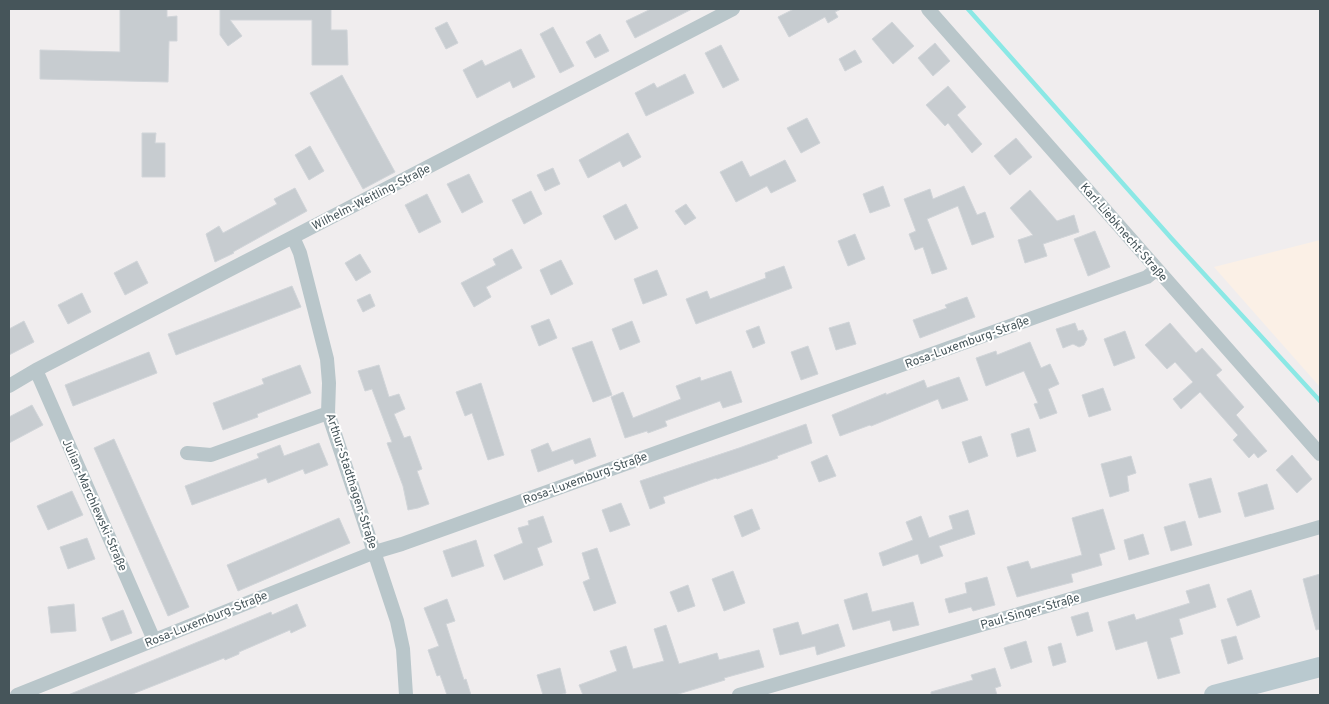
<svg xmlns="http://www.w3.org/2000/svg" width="1329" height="704" viewBox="0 0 1329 704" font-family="Overpass,sans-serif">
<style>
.commercial{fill:#fbf0e6}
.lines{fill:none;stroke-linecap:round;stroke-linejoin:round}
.stream{stroke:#8be8e5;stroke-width:4.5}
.building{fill:#c7ccd0;stroke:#d1d5d9}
.minor{stroke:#b9c6ca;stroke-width:14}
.secondary{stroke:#b9c9cf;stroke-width:20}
.labels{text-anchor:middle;stroke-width:4;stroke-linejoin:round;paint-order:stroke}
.street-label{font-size:12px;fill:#46555a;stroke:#fff}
</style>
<rect width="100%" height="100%" fill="#f0edee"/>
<path class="commercial" d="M1320,240V387L1214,267Z"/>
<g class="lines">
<path class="stream" d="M968,9L1172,239L1320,401"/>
</g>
<path class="building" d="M120,9H167V17L177,16V41H169L168,82L40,79V50L120,52Z
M220,9H331V30H347L348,65H312V20H230L242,36L228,46L220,35Z
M651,9H692L635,38L626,21Z
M794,9H841L835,12L838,17L828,23L825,17L789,37L778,17Z
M447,22L458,43L446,49L435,28Z
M892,22L914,46L893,64L872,39Z
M553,27L574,66L560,73L540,34Z
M600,34L609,51L595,58L586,42Z
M935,43L950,61L933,76L918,58Z
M721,45L739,80L723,88L705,53Z
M521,49L535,77L513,88L510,81L477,98L463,70L482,60L485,66Z
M855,50L862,62L845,71L839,59Z
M685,74L694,93L646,116L635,93L654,83L657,88Z
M342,75L395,172L363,189L310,93Z
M948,86L966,107L957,115L982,144L972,153L948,123L945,126L926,105Z
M807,118L820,143L801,153L787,128Z
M142,133H156L155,143H165V177H142Z
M628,133L641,157L623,167L620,161L588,178L579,160Z
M1016,138L1032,157L1010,175L994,156Z
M310,146L324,171L309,180L295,155Z
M785,160L796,181L771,193L767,186L736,202L720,172L742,161L750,177Z
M553,168L560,184L545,191L537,175Z
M469,174L483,202L462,213L447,184Z
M883,186L890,206L870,213L863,194Z
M964,186L977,215L985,212L994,237L972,245L958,206L927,219L947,269L932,274L923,247L915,250L909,234L916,231L904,199L930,189L933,199Z
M295,188L307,211L233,252L234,253L215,262L206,234L219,226L223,233L277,204L274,199Z
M1030,190L1057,221L1074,215L1079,232L1043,244L1047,256L1025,263L1018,240L1033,235L1010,208Z
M531,191L542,214L524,224L512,200Z
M427,194L441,222L419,233L405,205Z
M626,204L638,228L615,240L603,216Z
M686,204L696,218L685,225L675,211Z
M1095,231L1110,267L1088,276L1074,239Z
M855,234L865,259L848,266L838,241Z
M512,249L522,268L486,287L491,297L474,307L461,283L496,265L493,259Z
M360,254L371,272L356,281L345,263Z
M561,260L573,284L551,295L540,270Z
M137,261L148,283L125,295L114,273Z
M784,266L792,288L696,324L686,299L707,291L710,299L766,278L765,273Z
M657,270L667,295L643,304L634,279Z
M292,286L301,307L176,355L168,334Z
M82,293L91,312L68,324L58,305Z
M370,294L375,306L363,312L357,300Z
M967,297L975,317L920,338L913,320L947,308L945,305Z
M549,319L557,338L539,346L531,326Z
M24,321L34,342L9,355V329Z
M632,321L640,342L620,350L612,329Z
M849,322L856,344L836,350L829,328Z
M1075,323L1078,331L1083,330L1087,339L1084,345L1079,347L1073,344L1063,348L1056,329Z
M1170,323L1196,353L1202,348L1222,370L1216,375L1244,407L1236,415L1267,451L1258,458L1254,453L1249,458L1233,440L1238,435L1200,392L1181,409L1173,399L1193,382L1175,362L1167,369L1145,345Z
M759,326L765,343L753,348L746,331Z
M1125,331L1135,358L1114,366L1104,339Z
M592,341L612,395L593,402L572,348Z
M1030,342L1041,368L1050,364L1059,384L1048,389L1057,413L1040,419L1034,404L1038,403L1024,371L986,386L976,358L996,351L997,355Z
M808,346L818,374L801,380L791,352Z
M149,352L157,373L73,406L65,385Z
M300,365L311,393L257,414L258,417L223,430L213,403L264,384L262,379Z
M379,365L389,397L399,394L405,409L394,414L404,438L410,436L422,469L417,471L429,504L418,508L408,510L403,486L387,443L392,442L372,389L365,391L358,371Z
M731,371L742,402L723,408L720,401L665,421L667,426L648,433L647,431L625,438L611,397L623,392L633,418L681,399L676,386L700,377L701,381Z
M959,377L968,400L942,409L938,399L871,426L870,425L840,436L832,415L886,393V395L924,380L927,388Z
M481,383L504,455L488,460L472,413L465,416L456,392Z
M1103,388L1111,410L1089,417L1082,395Z
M32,405L43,425L9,443V417Z
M806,424L812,443L777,456L778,458L764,463L717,479L716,478L663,497L665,503L650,509L640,481L739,448Z
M1029,428L1036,451L1017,457L1011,434Z
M981,436L988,456L969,463L962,442Z
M590,438L596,456L575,464L573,459L538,472L531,450L548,443L552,452Z
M114,439L189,607L168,616L94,448Z
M319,443L328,465L305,474L303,469L268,483L266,478L192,505L185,486L259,458L257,454L280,445L284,456Z
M827,455L836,476L819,482L811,462Z
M1292,455L1312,479L1297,493L1276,470Z
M1131,456L1136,473L1127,476L1129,491L1110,497L1101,464Z
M1211,478L1221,512L1199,518L1189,484Z
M1267,484L1274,509L1245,517L1238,493Z
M72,491L83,515L48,530L37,506Z
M621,503L630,525L610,532L602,510Z
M752,509L760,529L742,537L734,516Z
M1103,509L1115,549L1099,554L1102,565L1071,574L1073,582L1017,597L1007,567L1028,561L1031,569L1082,555L1072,518Z
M968,510L975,534L939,546L943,556L921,564L918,554L883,566L879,553L913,540L906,522L921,516L929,538L953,529L949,516Z
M543,516L552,542L537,548L543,565L504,580L494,555L523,543L518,528L529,525L528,521Z
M339,518L350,543L238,591L227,565Z
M1185,521L1192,545L1171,551L1164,527Z
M1143,534L1149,554L1129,560L1124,540Z
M87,538L95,559L68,569L60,547Z
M476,540L484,566L452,577L443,551Z
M597,548L616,603L594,611L583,582L590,579L582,553Z
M733,571L745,603L724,611L712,579Z
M1320,574V629L1316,630L1303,579Z
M987,577L995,605L973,611L971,607L949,613L945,599L967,593L965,583Z
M1209,584L1216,607L1179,619L1183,634L1170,638L1180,673L1158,679L1147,641L1116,650L1108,622L1134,614L1136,620L1190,603L1186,591Z
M688,585L695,606L678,612L670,592Z
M1251,590L1260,617L1237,626L1227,599Z
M867,593L872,612L913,602L919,625L893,631L890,620L853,630L844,600Z
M447,599L455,621L446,624L464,680L466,679L471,695H447L440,675L437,676L428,650L439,646L424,608Z
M74,604L76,631L51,633L48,607Z
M297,604L306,626L291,633L290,630L239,652V654L225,660L224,658L130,695H68L271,612L272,615Z
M123,610L132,633L111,641L102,618Z
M1088,612L1093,631L1077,636L1071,617Z
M798,622L802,635L838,624L845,646L817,655L815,646L780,655L773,629Z
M666,625L679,664L717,653L719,660L759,650L764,667L724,678L725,680L675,695H583L579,685L617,671L610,651L626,646L633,669L664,661L654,629Z
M1236,636L1243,659L1228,664L1221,640Z
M1026,641L1032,662L1011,669L1004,648Z
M1061,643L1066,662L1053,666L1048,647Z
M560,668L566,693L559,695H543L537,675Z
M995,668L1001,686L995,688L997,695H931V692L973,680L971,675Z"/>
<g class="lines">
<path class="minor" d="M928,9L1320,454
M293,237L300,253L327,359L329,383L328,413L397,621L403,649L406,695
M36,370L154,640
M9,386L36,370L733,9
M187,453L211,455L328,413
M17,695L375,552L402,544L1147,277L1157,269
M739,695L1320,527"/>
<path class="secondary" d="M1214,695L1320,667"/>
</g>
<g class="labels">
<g class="street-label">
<text transform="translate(371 197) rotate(-27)" y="4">Wilhelm-Weitling-Straße</text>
<text transform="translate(1124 232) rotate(49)" y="4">Karl-Liebknecht-Straße</text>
<text transform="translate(967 342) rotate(-20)" y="4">Rosa-Luxemburg-Straße</text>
<text transform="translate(585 478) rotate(-20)" y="4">Rosa-Luxemburg-Straße</text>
<text transform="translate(352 481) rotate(72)" y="4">Arthur-Stadthagen-Straße</text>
<text transform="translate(95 505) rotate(66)" y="4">Julian-Marchlewski-Straße</text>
<text transform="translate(1030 611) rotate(-16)" y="4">Paul-Singer-Straße</text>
<text transform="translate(206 619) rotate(-22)" y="4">Rosa-Luxemburg-Straße</text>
</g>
</g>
<rect width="1329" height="704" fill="none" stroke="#46555a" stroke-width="20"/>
</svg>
